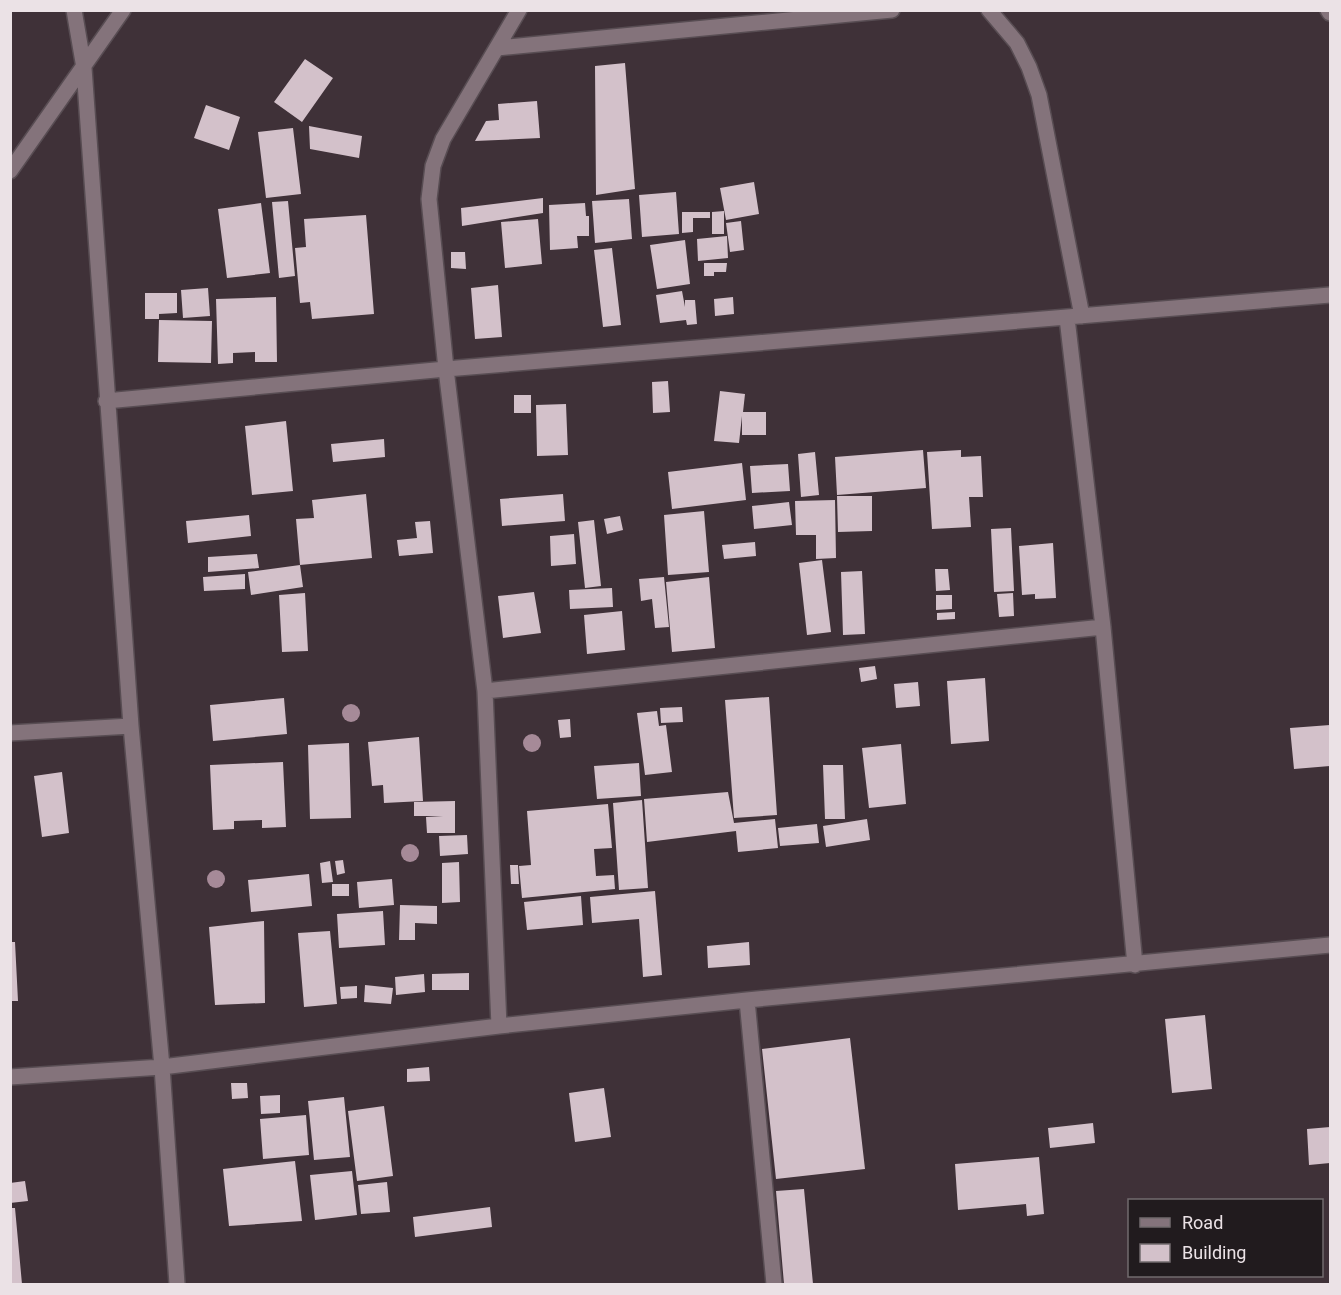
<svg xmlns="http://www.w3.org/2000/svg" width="1341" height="1295" viewBox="0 0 1341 1295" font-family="Roboto,sans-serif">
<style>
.building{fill:#d3c1ca}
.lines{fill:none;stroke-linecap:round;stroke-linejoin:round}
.street-casing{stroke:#584d53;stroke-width:18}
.street{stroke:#84737b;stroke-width:15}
.tree{fill:#a68a98}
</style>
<rect width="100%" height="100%" fill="#3f3138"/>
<path class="building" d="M305,59L333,78L302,122L274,102Z
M625,63L635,189L596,195L595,66Z
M537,101L540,138L475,141L486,121L499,120L498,104Z
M206,105L240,117L229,150L194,138Z
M309,126L362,136L359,158L310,149Z
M293,128L301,194L266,198L258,132Z
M754,182L759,214L726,220L720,188Z
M676,192L679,234L642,237L639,195Z
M543,198V213L462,226L461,208Z
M629,199L632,239L595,243L592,201Z
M288,201L295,276L279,278L272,202Z
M261,203L270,273L227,278L218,209Z
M585,203L586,216H589V236H577L578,248L550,250L549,205Z
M724,211V234H712V212Z
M682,212H710V218H693V232L682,233Z
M366,215L374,314L312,319L310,302L300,303L295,248L306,247L304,219Z
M538,219L542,264L505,268L501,222Z
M741,221L744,250L730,252L726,223Z
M727,236L728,258L698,261L697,239Z
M685,240L690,284L657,289L650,245Z
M612,248L621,325L603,327L594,250Z
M451,252H465L466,269L451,268Z
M704,263H727L726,272H714V276H704Z
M498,285L502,337L475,339L471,288Z
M208,288L210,316L183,318L181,290Z
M682,291L685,307V300H695L697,324L687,325L686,320L660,323L656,295Z
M145,293H177V313L159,314V319H145Z
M276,297L277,362H255V352L233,353V363L218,364L216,299Z
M733,297L734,314L715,316L714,299Z
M159,320L212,321L211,363L158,362Z
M668,381L670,412L653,413L652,382Z
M720,391L745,394L743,412H766V435H742V416L739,443L714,441Z
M514,395H531V413H514Z
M566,404L568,455L537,456L536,405Z
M286,421L293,491L252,495L245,426Z
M384,439L385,457L333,462L331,444Z
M923,450L926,488L837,495L835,457Z
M961,450V457L981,456L983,497H969L971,527L932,529L927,452Z
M815,452L819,495L801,497L798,454Z
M742,463L746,500L672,509L668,472Z
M788,464L790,491L752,493L750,466Z
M366,494L372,558L300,565L296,519L314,518L312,500Z
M563,494L565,521L502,526L500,499Z
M837,496H872V531L838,532Z
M835,500L836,558L816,559V535H796L795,501Z
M789,502L792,525L754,529L752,506Z
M704,511L709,572L668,575L664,515Z
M249,515L251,536L188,543L186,521Z
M620,516L623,530L607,534L604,519Z
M594,520L601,586L585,588L578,522Z
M430,521L433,553L399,556L397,540L417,538L415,522Z
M1011,528L1014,591L994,592L991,529Z
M574,534L576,564L551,566L550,536Z
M755,542L756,556L724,559L722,545Z
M1053,543L1056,598L1035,599V594L1022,595L1019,546Z
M257,554L259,568L208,572V557Z
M822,560L831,632L807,635L799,563Z
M300,565L303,587L251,595L248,572Z
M935,569H948L950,590L936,591Z
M862,571L865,634L843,635L841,572Z
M245,574V589L204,591L203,577Z
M664,577L669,627L655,628L652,599L641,601L639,579Z
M709,577L715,648L672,652L666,582Z
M612,588L613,607L570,609L569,590Z
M534,592L541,633L503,638L498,596Z
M305,593L308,651L282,652L279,595Z
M1013,593L1014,616L999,617L997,594Z
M936,595H952V609L936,610Z
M622,611L625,650L587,654L584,615Z
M955,612V619L937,620V613Z
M875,666L877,679L861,682L859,668Z
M985,678L989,741L951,744L947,681Z
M918,682L920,706L896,708L894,684Z
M769,697L777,815L734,818L725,700Z
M284,698L287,734L213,741L210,705Z
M682,707L683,722L661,723L660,708Z
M657,711L659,726L666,725L672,772L645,775L637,713Z
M570,719L571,737L560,738L558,720Z
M1330,725V766L1294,769L1290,728Z
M419,737L423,801L384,803L383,785L372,786L368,742Z
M349,743L351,818L310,819L308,745Z
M901,744L906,804L869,808L862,748Z
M283,762L286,827L262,828V820L234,821V829L213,830L210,765Z
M639,763L641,796L597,799L594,766Z
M823,765H843L845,819H825Z
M62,772L69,833L42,837L34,776Z
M728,792L734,823L775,819L778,848L738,852L736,831L647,842L644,799Z
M642,800L648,888L619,890L613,803Z
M455,801V833H427L426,817L443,816H414V802Z
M608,804L612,848L594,849L596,876L614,875L615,889L522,898L519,866L531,865L527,811Z
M867,819L870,840L826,847L823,826Z
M817,824L819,843L780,846L778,828Z
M467,835L468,854L440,856L439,836Z
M343,860L345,873L337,875L335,861Z
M330,861L333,882L322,883L320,863Z
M459,862L460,902L442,903V863Z
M510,865H518L519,884H511Z
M309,874L312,906L251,912L248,880Z
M392,879L394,905L359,908L357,882Z
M332,884H349V896H332Z
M655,891L662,975L643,977L639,919L592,923L590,897Z
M581,896L583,925L527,930L524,902Z
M400,905L437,906V924L415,923V940H399Z
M383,911L385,945L339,948L337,914Z
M264,921L265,1003L215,1005L209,927Z
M330,931L337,1004L304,1007L298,933Z
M10,942H15L18,1001H10Z
M749,942L750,965L708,968L707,946Z
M469,973V990H432V974Z
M424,974L425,992L396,995L395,977Z
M365,985L393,988L391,1004L364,1002Z
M357,986V998L341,999L340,987Z
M1205,1015L1212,1089L1172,1093L1165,1019Z
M850,1038L865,1169L776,1179L762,1049Z
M429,1067L430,1081L407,1082V1069Z
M231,1083H247L248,1098L232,1099Z
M604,1088L611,1137L575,1142L569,1093Z
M280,1095V1113L261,1114L260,1096Z
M344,1097L350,1157L314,1160L308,1101Z
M384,1106L393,1176L357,1181L348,1111Z
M306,1115L309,1155L263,1159L260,1119Z
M1093,1123L1095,1143L1050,1148L1048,1128Z
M1330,1127V1163L1309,1165L1307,1129Z
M1039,1157L1044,1214L1027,1216L1026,1204L958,1210L955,1164Z
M295,1161L302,1221L229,1226L223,1169Z
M352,1171L357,1215L315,1220L310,1175Z
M25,1181L28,1201L10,1203V1183Z
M387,1182L390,1212L361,1214L358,1185Z
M804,1189L813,1284H784L776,1191Z
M490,1207L492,1227L415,1237L413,1217Z
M10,1208H15L22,1284H10Z"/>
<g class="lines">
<g class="street-casing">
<path id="street" d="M74,10L84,68L131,726L162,1067L177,1284
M989,10L1017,43L1029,67L1039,95L1082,316
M1328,10L1330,13
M497,48L892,10
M10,171L123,10
M1067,318L1103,627L1135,965
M106,401L446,369L1330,295
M485,691L1103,627
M10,733L131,726
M747,1000L774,1284
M499,1026L485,691L446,369L429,199L433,166L443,139L519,10
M10,1077L162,1067L499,1026L747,1000L1330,945"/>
</g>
<use href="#street" class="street"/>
</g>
<g class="tree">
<circle cx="351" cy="713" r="9"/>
<circle cx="532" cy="743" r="9"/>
<circle cx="410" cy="853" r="9"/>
<circle cx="216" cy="879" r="9"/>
</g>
<rect width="1341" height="1295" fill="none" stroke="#ebe2e6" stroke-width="24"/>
<rect x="1128" y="1199" width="195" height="78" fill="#211b1e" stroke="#726b6e" stroke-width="1.5"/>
<rect x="1140" y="1218" width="30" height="9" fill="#84737b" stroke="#726b6e" stroke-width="1.5"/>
<text x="1182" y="1229" font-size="18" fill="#ebe2e6">Road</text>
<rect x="1140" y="1244" width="30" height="18" fill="#d3c1ca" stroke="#726b6e" stroke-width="1.5"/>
<text x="1182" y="1259" font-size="18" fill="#ebe2e6">Building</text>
</svg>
